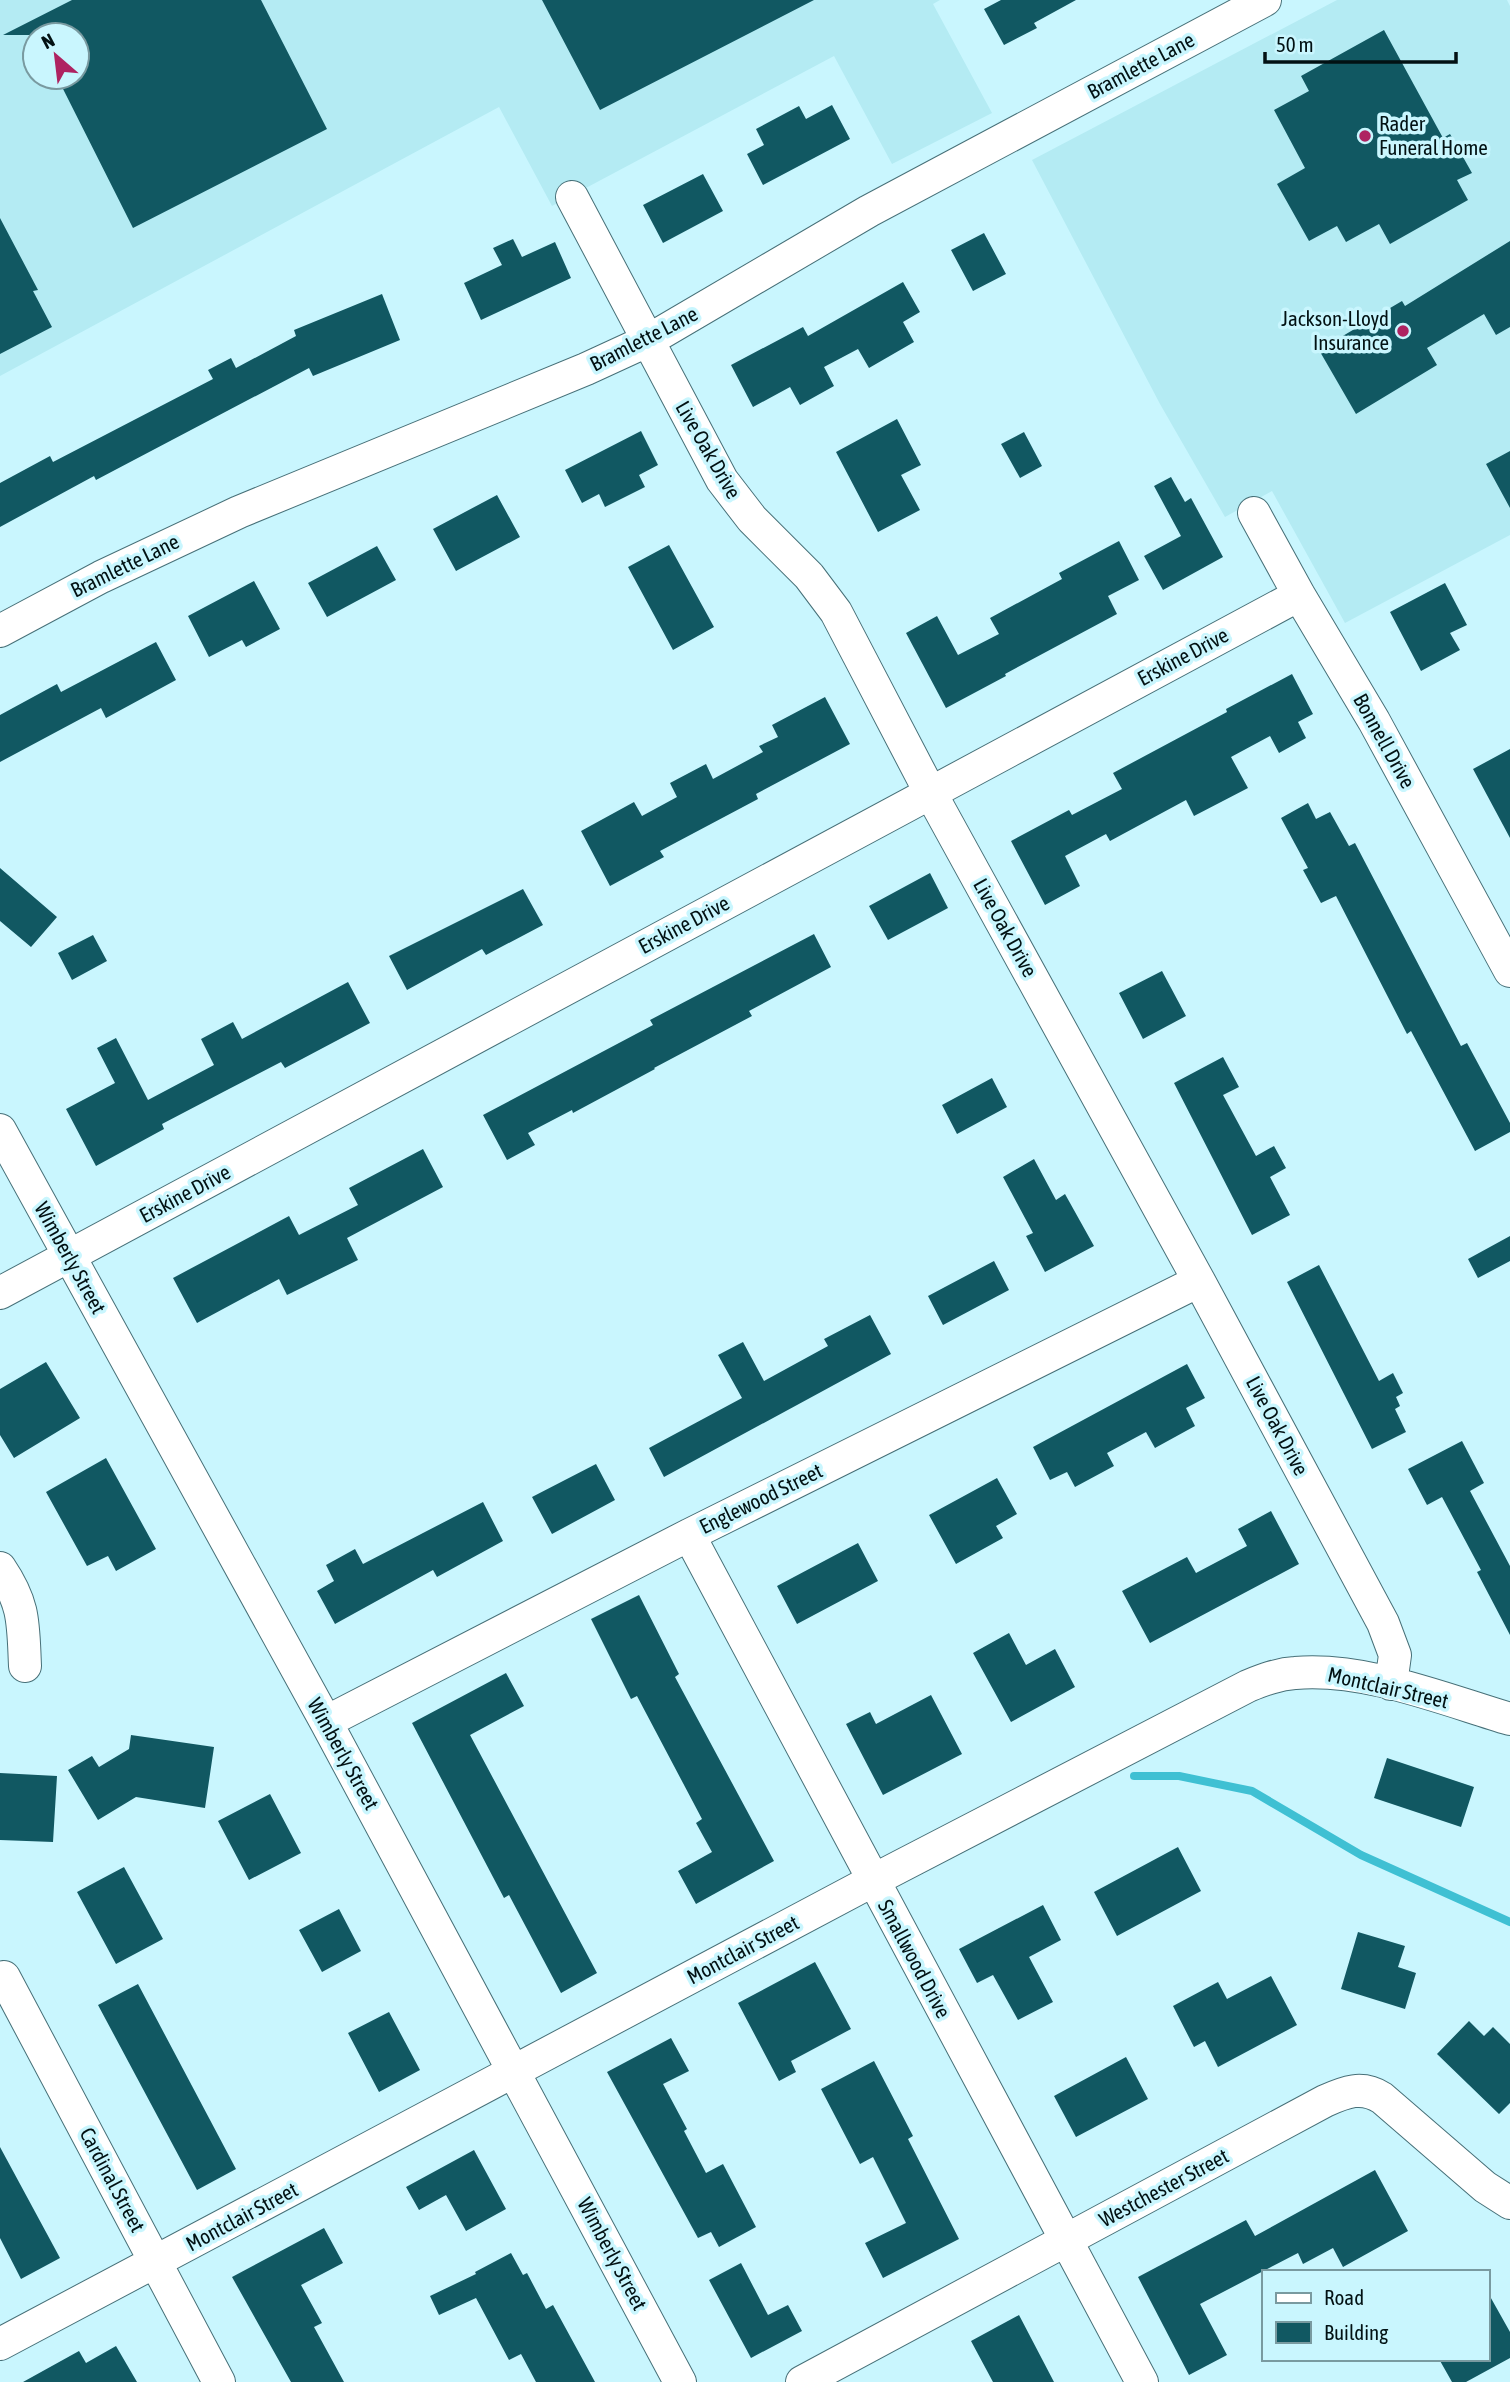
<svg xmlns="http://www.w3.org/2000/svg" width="1510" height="2382" viewBox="0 0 1510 2382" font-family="'Asap Condensed',sans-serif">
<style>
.built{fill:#b4ebf3;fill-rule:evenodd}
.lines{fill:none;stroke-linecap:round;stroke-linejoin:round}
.stream{stroke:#3fc0d3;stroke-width:8}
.building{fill:#115862}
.minor-casing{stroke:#477078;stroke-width:34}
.minor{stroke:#fff;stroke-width:32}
.poi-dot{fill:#ae2361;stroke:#c9f6fe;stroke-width:2.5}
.labels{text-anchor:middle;stroke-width:7;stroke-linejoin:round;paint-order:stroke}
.street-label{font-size:21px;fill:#021113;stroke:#c9f6fe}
.poi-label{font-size:21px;fill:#021113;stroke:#c9f6fe;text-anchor:start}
</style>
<rect width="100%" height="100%" fill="#c9f6fe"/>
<path class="built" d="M0,0H940L933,4L992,113L892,164L834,56L552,206L499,107L0,376ZM35,35H77V77H35Z
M1337,0H1507L1510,6V535L1345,623L1272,491L1225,517L1160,404L1032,160Z"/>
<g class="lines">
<path class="stream" d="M1134,1776H1179L1252,1791L1361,1855L1510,1922"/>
</g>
<path class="building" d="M72,0H261L327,129L133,228L57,77H77V35H3Z
M542,0H814L600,110Z
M1001,0H1076L1034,23L1037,28L1004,45L984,9Z
M1384,30L1443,138L1450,134L1472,173L1457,180L1468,200L1390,244L1379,224L1346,242L1337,226L1309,241L1277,184L1305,168L1274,110L1309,91L1301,76Z
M832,105L850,139L763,185L747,154L764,145L756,129L799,106L806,119Z
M703,174L723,211L663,243L643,205Z
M0,218L38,290L33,291L52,327L0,354Z
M984,233L1006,274L973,291L951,250Z
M513,239L522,257L555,242L571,278L481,320L464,283L502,265L493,248Z
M1510,241V327L1496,335L1484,314L1427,348L1437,365L1356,414L1319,350L1402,301L1405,306Z
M903,282L920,312L903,322L914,342L869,368L858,349L824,367L834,386L800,405L790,387L753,407L731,365L803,327L808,336Z
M382,294L400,340L313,376L309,368L96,480L94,476L0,527V483L50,456L53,462L213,379L208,370L231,358L236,368L296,336L294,330Z
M897,419L921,465L901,475L920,510L878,532L836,452Z
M641,431L658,465L639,475L645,487L605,507L599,494L582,503L565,470Z
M1024,432L1042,466L1020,478L1001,444Z
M1510,451V508L1486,464Z
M1171,477L1185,502L1191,498L1223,557L1163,590L1144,556L1181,536L1154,486Z
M497,495L520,537L456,571L433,529Z
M1119,541L1139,580L1108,596L1117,614L1005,674L1006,676L946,708L906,633L937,616L958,655L999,634L990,618L1062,579L1059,573Z
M669,545L714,627L673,650L628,567Z
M377,546L396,580L327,617L308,583Z
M254,581L280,629L246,647L242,640L209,657L188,616Z
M1445,583L1467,625L1450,633L1460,650L1421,671L1390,612Z
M156,642L176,680L106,718L101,708L0,762V715L57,684L61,692Z
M1292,674L1313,714L1298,722L1306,738L1279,753L1270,736L1231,757L1248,788L1194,816L1186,800L1110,841L1106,834L1065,856L1080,886L1045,905L1011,841L1069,810L1072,815L1122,789L1113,773L1227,712L1226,709Z
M825,697L850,744L756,794L758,799L660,851L664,857L610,886L581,831L634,802L642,816L677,797L670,783L706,764L713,779L763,752L759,746L778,737L772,725Z
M1510,749V838L1473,769Z
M1308,803L1316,819L1330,812L1349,846L1355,843L1461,1046L1467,1043L1510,1123V1132L1475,1151L1411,1031L1407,1034L1336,896L1321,903L1303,870L1308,868L1281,818Z
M0,868L57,917L31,947L0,921Z
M930,873L948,908L888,940L869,906Z
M523,889L543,925L486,955L482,949L407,990L389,956Z
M814,934L831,967L749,1011L752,1016L654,1068L655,1069L573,1113L572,1110L528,1133L535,1145L507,1160L483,1115L653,1025L650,1020Z
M93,935L107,961L72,980L58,953Z
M1162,971L1186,1016L1143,1039L1119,993Z
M348,982L370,1023L285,1068L281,1062L227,1090L162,1124L164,1129L96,1166L66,1109L115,1083L97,1048L116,1038L148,1100L214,1065L201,1039L233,1022L242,1039Z
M1223,1057L1239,1087L1223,1095L1256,1156L1274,1146L1286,1168L1270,1177L1290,1215L1252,1235L1174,1083Z
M992,1078L1007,1107L957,1134L942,1105Z
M423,1149L443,1187L347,1238L358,1260L287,1295L279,1279L197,1323L173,1278L289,1216L299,1235L358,1205L349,1188Z
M1034,1159L1056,1200L1065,1194L1094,1246L1045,1272L1026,1236L1033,1233L1003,1177Z
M1510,1236V1261L1478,1278L1468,1259Z
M994,1261L1009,1290L943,1325L928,1296Z
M1319,1265L1379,1381L1393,1373L1403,1393L1396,1397L1400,1406L1395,1409L1406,1432L1372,1449L1287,1282Z
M870,1315L891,1354L664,1477L649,1448L742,1398L718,1355L743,1342L764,1381L828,1346L824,1339Z
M46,1362L80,1418L14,1458L0,1435V1389Z
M1187,1364L1205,1398L1186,1408L1195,1426L1155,1448L1146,1432L1107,1453L1114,1466L1075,1487L1067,1472L1050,1480L1033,1447Z
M1462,1441L1484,1483L1470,1491L1510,1566V1635L1477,1572L1481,1570L1442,1497L1427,1505L1408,1469Z
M106,1458L156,1549L116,1571L108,1556L87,1566L46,1492Z
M596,1464L615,1500L552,1534L532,1497Z
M997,1478L1017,1514L996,1526L1003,1538L956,1564L929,1515Z
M483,1502L503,1541L437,1577L433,1570L335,1624L317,1591L334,1581L326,1565L355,1549L363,1564Z
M1271,1511L1299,1564L1150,1643L1122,1591L1187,1557L1196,1573L1247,1546L1238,1529Z
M858,1543L878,1581L797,1624L777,1586Z
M639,1595L679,1674L675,1677L774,1861L696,1904L678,1871L712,1852L696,1823L702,1819L637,1696L631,1699L591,1619Z
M1009,1633L1026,1665L1055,1649L1075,1687L1011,1722L973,1653Z
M506,1673L524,1706L470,1735L597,1973L561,1993L509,1895L504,1898L412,1723Z
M931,1695L962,1754L883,1795L846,1724L870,1712L876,1724Z
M131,1735L214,1747L205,1808L136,1797L98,1820L68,1770L92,1756L99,1767L129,1749Z
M1387,1758L1474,1787L1461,1827L1374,1798Z
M0,1773L57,1776L53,1842L0,1840Z
M270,1794L301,1853L249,1880L218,1821Z
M1178,1847L1201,1891L1117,1936L1094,1892Z
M124,1867L163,1939L116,1964L77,1892Z
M1043,1905L1061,1940L1029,1957L1053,2002L1018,2020L993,1975L977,1983L959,1949Z
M339,1909L361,1951L322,1972L299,1930Z
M1358,1932L1405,1946L1398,1967L1416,1973L1405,2009L1341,1989Z
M815,1962L851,2029L791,2061L796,2072L779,2081L738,2003Z
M1271,1976L1297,2025L1218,2067L1205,2041L1194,2047L1173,2006L1218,1982L1227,1999Z
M138,1984L236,2169L197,2190L98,2005Z
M389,2012L420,2070L379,2092L348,2033Z
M1469,2021L1484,2036L1493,2027L1510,2044V2103L1499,2114L1437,2054Z
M671,2038L689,2071L663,2084L687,2129L684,2131L706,2173L723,2164L756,2227L719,2247L711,2232L698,2238L607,2072Z
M1126,2057L1148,2099L1076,2137L1054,2096Z
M874,2061L913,2136L908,2139L959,2239L883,2278L865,2243L906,2223L873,2157L860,2164L821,2089Z
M0,2147L60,2258L21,2279L0,2238Z
M474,2150L506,2209L466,2231L446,2195L419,2210L406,2187Z
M1375,2170L1408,2231L1343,2267L1333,2248L1303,2264L1298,2253L1200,2304L1227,2355L1189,2375L1138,2277L1246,2220L1255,2236Z
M324,2228L343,2263L301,2285L322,2323L314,2327L344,2382H291L232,2277Z
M511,2253L523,2275L527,2273L546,2309L553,2305L595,2382H536L521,2354L509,2360L476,2298L439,2315L430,2296L476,2274L475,2272Z
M741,2263L768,2315L788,2305L802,2331L751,2358L709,2280Z
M1487,2291L1510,2332V2358L1466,2382H1452L1439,2359H1487Z
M1019,2315L1054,2382H993L971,2341Z
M116,2346L137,2382H23L79,2351L86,2363Z"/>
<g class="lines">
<g class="minor-casing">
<path id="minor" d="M572,197L722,480L752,519L809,576L836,612L930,792L1199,1281L1383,1623L1395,1655L1391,1684
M1254,513L1299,595L1374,721L1510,971
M0,631L101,577L239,512L586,369L649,340L869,211L1265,0
M0,1130L326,1722L680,2382
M0,1293L1299,595
M689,1535L1142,2382
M0,1568C25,1605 23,1623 25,1666
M326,1722L689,1535L1199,1281
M4,1977L219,2382
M0,2344L872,1881L1248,1686C1263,1680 1278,1674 1295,1673C1365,1667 1443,1699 1510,1719
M802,2382L1325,2101C1345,2092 1362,2085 1382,2098L1485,2187L1510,2203"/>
</g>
<use href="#minor" class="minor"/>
</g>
<g class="poi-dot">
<circle cx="1365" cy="136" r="7"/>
<circle cx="1403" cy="331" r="7"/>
</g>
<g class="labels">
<g class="street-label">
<text transform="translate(1141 66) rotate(-28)" y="7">Bramlette Lane</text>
<text transform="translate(644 339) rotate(-27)" y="7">Bramlette Lane</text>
<text transform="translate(708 450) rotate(60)" y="7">Live Oak Drive</text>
<text transform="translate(125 566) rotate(-26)" y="7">Bramlette Lane</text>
<text transform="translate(1183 657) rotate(-28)" y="7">Erskine Drive</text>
<text transform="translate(1384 741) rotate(61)" y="7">Bonnell Drive</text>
<text transform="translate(684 925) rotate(-28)" y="7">Erskine Drive</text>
<text transform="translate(1005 928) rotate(61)" y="7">Live Oak Drive</text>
<text transform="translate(185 1194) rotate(-28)" y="7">Erskine Drive</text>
<text transform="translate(70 1258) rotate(61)" y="7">Wimberly Street</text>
<text transform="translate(1277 1426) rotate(62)" y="7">Live Oak Drive</text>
<text transform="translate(761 1499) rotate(-26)" y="7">Englewood Street</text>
<text transform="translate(1388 1688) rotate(13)" y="7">Montclair Street</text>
<text transform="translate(343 1754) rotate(61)" y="7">Wimberly Street</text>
<text transform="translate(743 1950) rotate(-28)" y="7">Montclair Street</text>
<text transform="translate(914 1959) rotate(62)" y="7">Smallwood Drive</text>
<text transform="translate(112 2180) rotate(62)" y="7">Cardinal Street</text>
<text transform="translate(1164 2188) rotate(-28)" y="7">Westchester Street</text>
<text transform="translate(242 2217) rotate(-28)" y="7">Montclair Street</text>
<text transform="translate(612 2254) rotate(62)" y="7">Wimberly Street</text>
</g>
<g class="poi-label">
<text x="1379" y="131">Rader<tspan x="1379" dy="24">Funeral Home</tspan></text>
<text x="1389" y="326" text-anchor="end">Jackson-Lloyd<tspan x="1389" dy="24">Insurance</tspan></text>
</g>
</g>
<rect x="1262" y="2270" width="228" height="91" fill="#c9f6fe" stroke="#799aa0" stroke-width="2"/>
<rect x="1276" y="2293" width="35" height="10" fill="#ffffff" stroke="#799aa0" stroke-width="2"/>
<text x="1324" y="2305" font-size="21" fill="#021113">Road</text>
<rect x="1276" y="2322" width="35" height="21" fill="#115862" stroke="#799aa0" stroke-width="2"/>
<text x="1324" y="2340" font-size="21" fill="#021113">Building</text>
<g transform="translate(56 56) rotate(332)"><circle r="33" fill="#c9f6fe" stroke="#799aa0" stroke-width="2"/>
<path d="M0-5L12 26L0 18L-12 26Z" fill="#ae2361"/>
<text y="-10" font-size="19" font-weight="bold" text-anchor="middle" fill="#021113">N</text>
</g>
<path d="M1265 52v10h191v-10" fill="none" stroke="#021113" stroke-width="3.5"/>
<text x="1276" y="52" font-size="21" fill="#021113" stroke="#c9f6fe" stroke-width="5" paint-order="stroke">50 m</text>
</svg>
